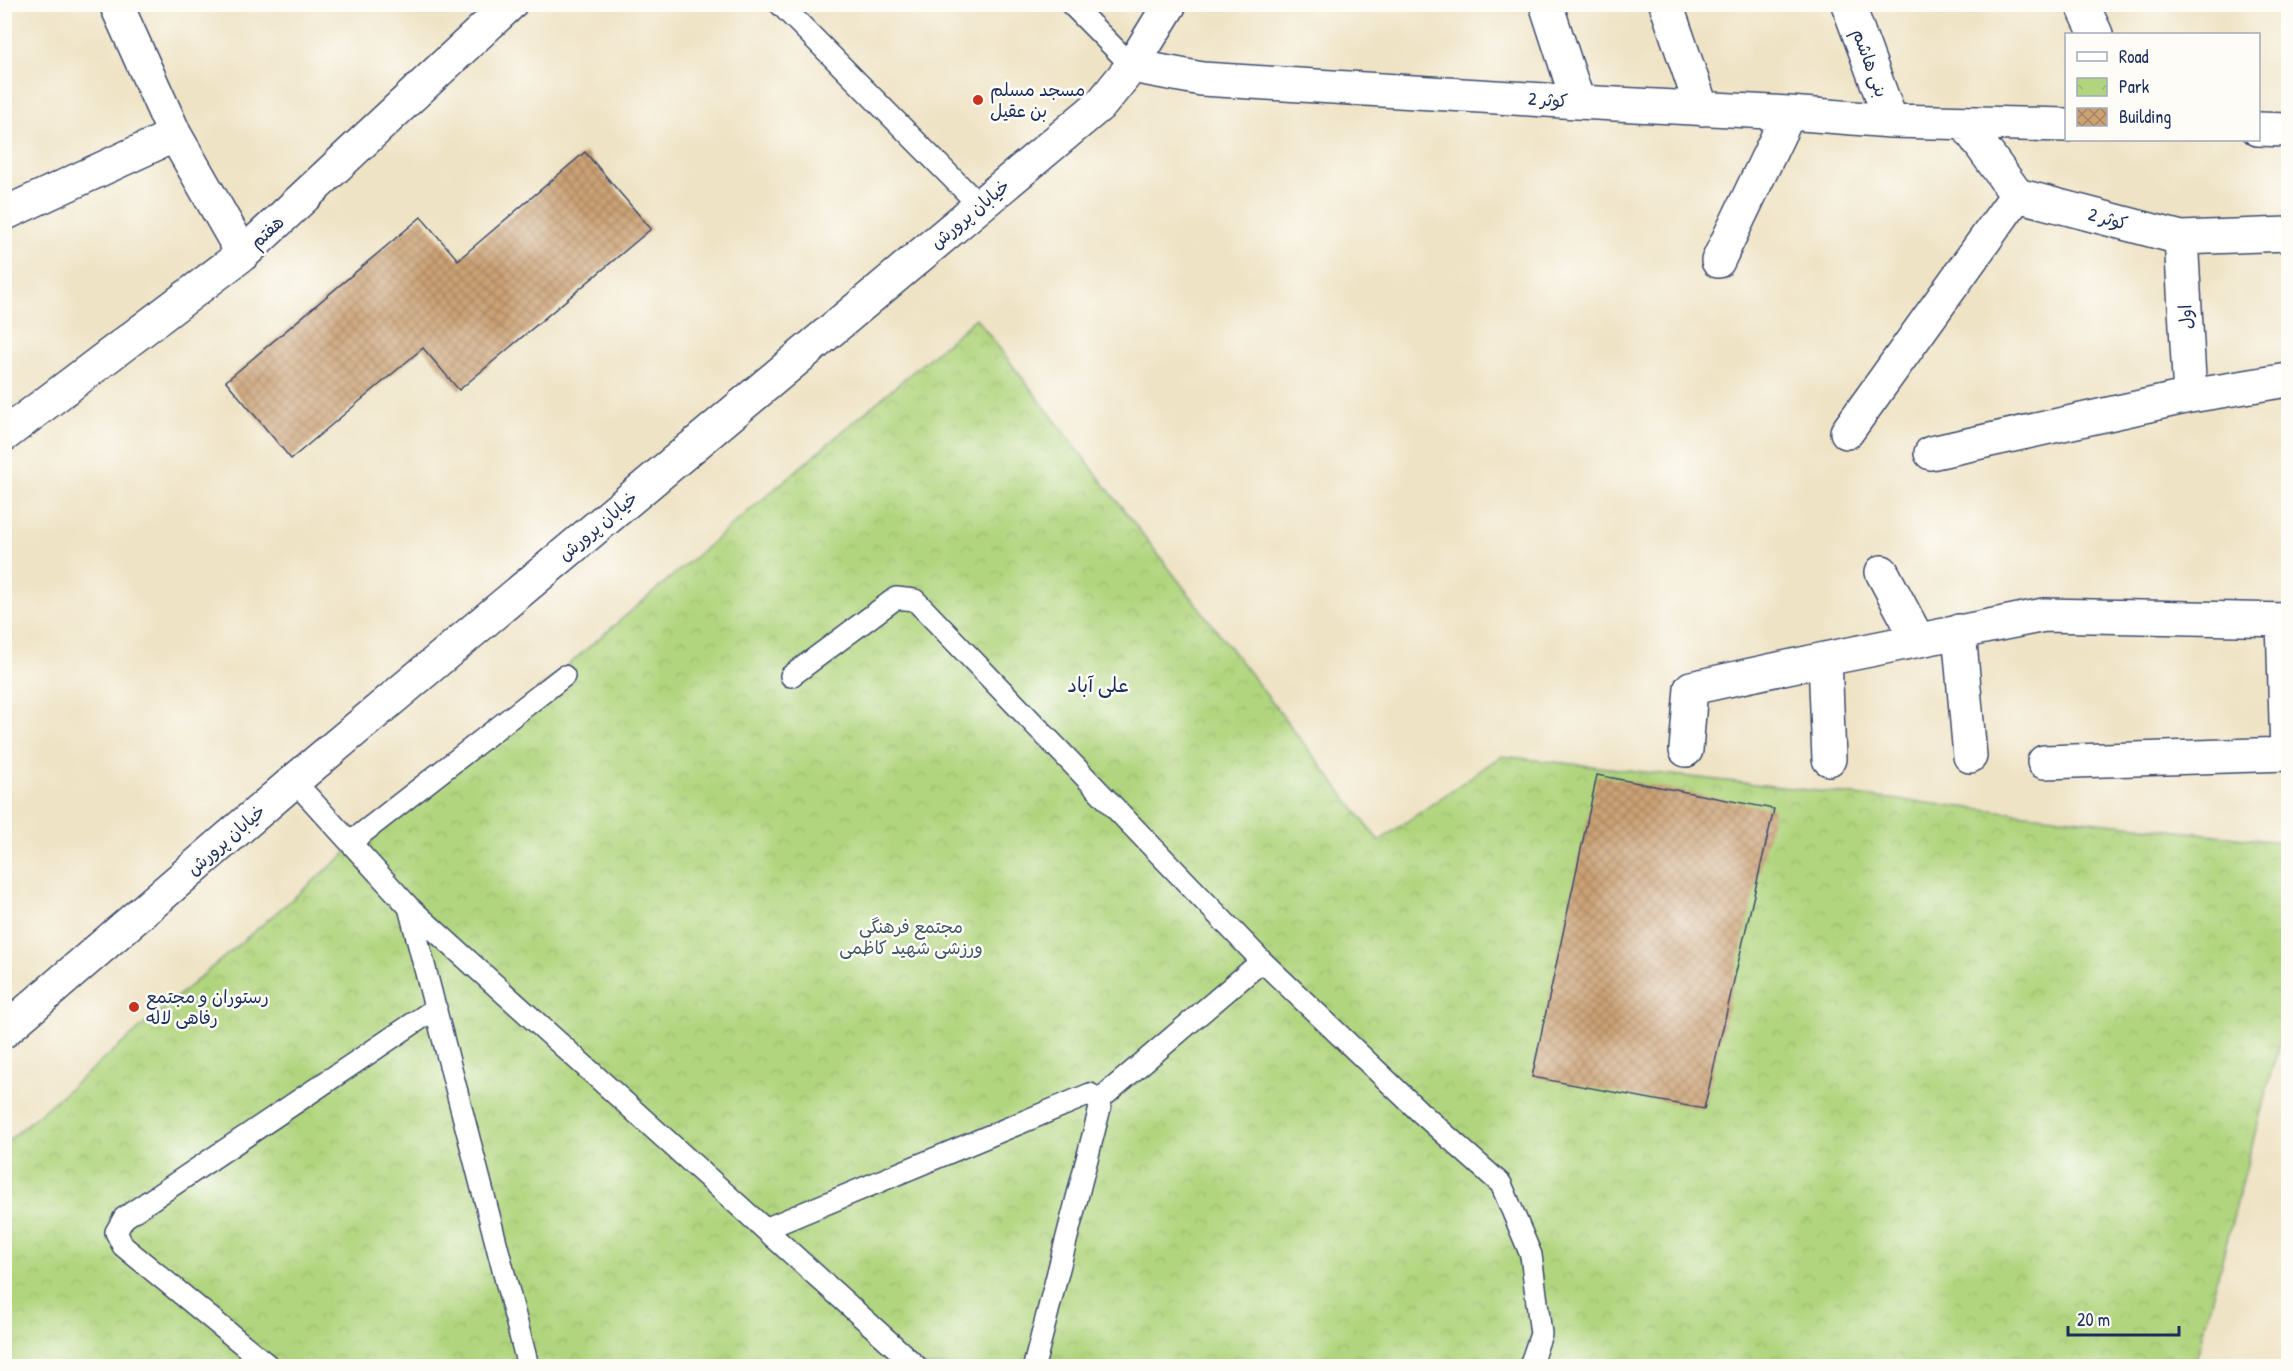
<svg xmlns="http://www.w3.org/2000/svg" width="2293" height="1371" viewBox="0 0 2293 1371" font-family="'Patrick Hand','Playpen Sans Arabic',sans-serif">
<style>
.park{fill:url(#park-crowns);stroke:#66826e;stroke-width:1.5}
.building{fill:url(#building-cross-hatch)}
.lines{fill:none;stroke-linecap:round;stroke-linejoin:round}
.lane-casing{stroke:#3b4a6d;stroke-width:24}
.street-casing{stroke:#3b4a6d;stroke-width:36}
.secondary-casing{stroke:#3b4a6d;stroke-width:36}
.lane{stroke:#fff;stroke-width:21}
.street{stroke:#fff;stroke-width:33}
.secondary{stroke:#fff;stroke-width:33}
.poi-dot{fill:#c8321e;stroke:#fdfcf7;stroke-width:2}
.labels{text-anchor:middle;stroke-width:5;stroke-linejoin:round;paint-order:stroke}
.street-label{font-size:18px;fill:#1b2f5e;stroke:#fdfcf7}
.poi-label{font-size:18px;fill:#1b2f5e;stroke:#fdfcf7;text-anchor:start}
.park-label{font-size:18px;fill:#405866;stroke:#fdfcf7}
.neighbourhood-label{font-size:20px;fill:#1b2f5e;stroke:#fdfcf7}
</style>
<defs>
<pattern id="park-crowns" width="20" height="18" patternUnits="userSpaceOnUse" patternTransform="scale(1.5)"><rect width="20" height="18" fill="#b1d57e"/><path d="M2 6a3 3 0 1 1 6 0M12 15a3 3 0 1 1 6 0" fill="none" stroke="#98b76f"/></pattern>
<pattern id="building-cross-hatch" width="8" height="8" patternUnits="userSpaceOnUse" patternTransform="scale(1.5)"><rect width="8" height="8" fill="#cca275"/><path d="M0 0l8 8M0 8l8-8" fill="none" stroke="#a58463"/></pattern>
</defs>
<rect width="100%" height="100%" fill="#fdfcf7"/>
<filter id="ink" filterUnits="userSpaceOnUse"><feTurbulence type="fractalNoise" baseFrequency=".0167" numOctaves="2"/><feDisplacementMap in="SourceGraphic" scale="12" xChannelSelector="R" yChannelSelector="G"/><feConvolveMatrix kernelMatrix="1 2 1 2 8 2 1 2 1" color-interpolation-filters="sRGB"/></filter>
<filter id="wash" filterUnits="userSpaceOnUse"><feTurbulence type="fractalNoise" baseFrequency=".008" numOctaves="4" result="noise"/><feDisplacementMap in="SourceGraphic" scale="24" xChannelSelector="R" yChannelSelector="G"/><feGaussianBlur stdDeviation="1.35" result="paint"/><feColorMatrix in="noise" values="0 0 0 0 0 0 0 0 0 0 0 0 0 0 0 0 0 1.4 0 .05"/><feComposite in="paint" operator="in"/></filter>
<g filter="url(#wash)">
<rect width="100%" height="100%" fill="#efe3c5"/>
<path class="park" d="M976,318L1379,841L1501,756L2288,843V1009L2194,1366H5L4,1144Z"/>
<g id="blocks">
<path class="building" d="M585,152L651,229L459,390L423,348L291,459L226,381L421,217L458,260Z
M1597,775L1774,809L1704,1109L1532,1077Z"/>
</g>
</g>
<g filter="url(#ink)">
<use href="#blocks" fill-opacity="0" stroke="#3b4a6d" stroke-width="1.5"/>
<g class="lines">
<g class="lane-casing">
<path id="lane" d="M780,4L980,206
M1071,4L1132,66
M791,676L896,598L915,600L1262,961L1420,1112L1501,1184L1531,1255L1541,1334L1530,1366
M294,781L409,907L916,1366
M351,842L564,676
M409,907L528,1366
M1098,1101L1262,961
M765,1229L1090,1094L1098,1101L1100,1108L1034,1366
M269,1366L123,1246L116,1232L124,1218L436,1008"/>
</g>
<g class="street-casing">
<path id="street" d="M116,4L175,135L243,254
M1546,4L1578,102
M1666,4L1702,109
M1848,4L1891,121
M2082,4L2096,34
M1132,66L1202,79L1578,102L1789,113L1891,121L2066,125
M1965,123L2017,195L2181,238L2288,234
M2258,129L2288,130
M4,214L175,135
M2181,238L2190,396
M1718,261L1789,113
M1847,432L2017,195
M4,435L243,254L510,4
M1931,453L2190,396L2288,380
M1882,572L1918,640
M1959,631L1970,756
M1825,659L1829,759
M1686,750L1691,688L1825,659L2044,615L2288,620
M2044,762L2287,754L2283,620"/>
</g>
<g class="secondary-casing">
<path id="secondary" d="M4,1031L294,781L1102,103L1132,66L1170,4"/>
</g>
<use href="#lane" class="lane"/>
<use href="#street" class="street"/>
<use href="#secondary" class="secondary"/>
</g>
</g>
<g class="poi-dot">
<circle cx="978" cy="100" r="6"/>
<circle cx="134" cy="1007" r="6"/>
</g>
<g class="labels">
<g class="street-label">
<text transform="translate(1870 63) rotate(70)" y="6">بنی هاشم</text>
<text transform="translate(1548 100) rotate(4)" y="6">کوثر 2</text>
<text transform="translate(970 214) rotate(-40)" y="6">خیابان پرورش</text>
<text transform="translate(2108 219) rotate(15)" y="6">کوثر 2</text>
<text transform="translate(267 232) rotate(-43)" y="6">هفتم</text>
<text transform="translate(2186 317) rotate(-94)" y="6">اول</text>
<text transform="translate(598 526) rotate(-40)" y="6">خیابان پرورش</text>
<text transform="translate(226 840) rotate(-41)" y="6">خیابان پرورش</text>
</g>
<g class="poi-label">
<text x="990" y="96">مسجد مسلم<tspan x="990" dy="21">بن عقیل</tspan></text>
<text x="146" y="1003">رستوران و مجتمع<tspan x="146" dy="21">رفاهی لاله</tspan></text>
</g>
<g class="park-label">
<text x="911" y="933">مجتمع فرهنگی<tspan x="911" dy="21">ورزشی شهید کاظمی</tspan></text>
</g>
<g class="neighbourhood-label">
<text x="1098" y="692">علی آباد</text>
</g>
</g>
<rect width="2293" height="1371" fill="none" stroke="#fdfcf7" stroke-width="24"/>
<rect x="2065" y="33" width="195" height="108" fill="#fdfcf7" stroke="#a3aaba" stroke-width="1.5"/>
<rect x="2077" y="52" width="30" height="9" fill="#ffffff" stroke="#a3aaba" stroke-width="1.5"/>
<text x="2119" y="63" font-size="18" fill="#1b2f5e">Road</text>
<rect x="2077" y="78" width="30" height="18" fill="url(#park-crowns)" stroke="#a3aaba" stroke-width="1.5"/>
<text x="2119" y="93" font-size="18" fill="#1b2f5e">Park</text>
<rect x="2077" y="108" width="30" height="18" fill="url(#building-cross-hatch)" stroke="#a3aaba" stroke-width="1.5"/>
<text x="2119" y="123" font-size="18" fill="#1b2f5e">Building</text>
<path d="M2068 1326v9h111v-9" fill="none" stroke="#1b2f5e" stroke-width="3"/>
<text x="2077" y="1326" font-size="18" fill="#1b2f5e" stroke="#fdfcf7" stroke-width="4.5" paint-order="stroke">20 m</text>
</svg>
